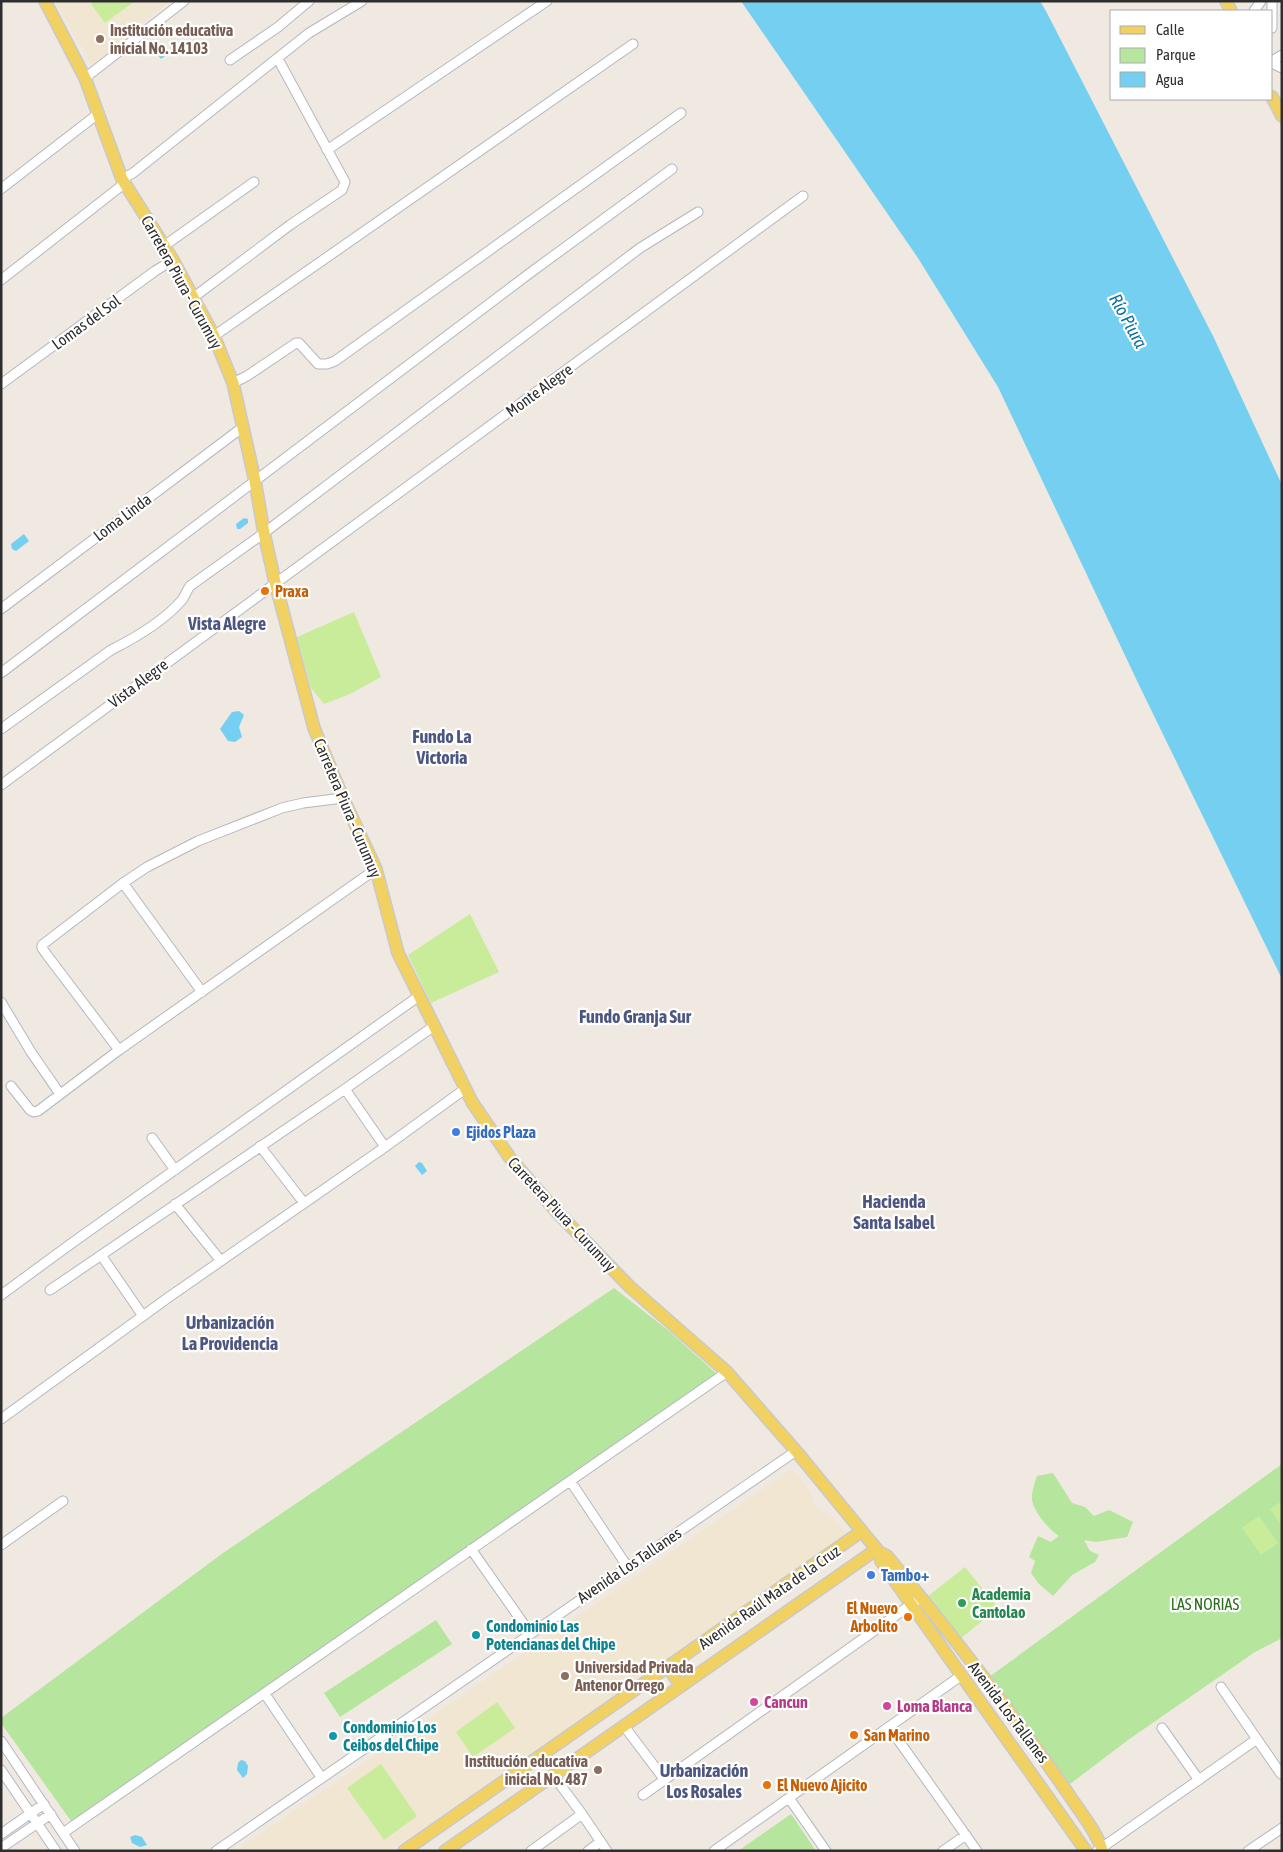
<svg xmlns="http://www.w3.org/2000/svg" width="1283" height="1852" viewBox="0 0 1283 1852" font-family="'Asap Condensed',sans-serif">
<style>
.education{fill:#f0e6d1}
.green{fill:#b6e59e}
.pitch{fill:#c9ec9a}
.water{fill:#75cff0}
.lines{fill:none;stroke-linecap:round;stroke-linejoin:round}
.minor-casing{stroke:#b4b7c1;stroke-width:11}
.major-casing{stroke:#c9c9c9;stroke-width:14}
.minor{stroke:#fff;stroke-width:9}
.major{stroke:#f2d163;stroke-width:11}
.education-dot{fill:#8d6e63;stroke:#fff;stroke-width:2}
.food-dot{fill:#e8710a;stroke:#fff;stroke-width:2}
.shop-dot{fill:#3f7fe0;stroke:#fff;stroke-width:2}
.leisure-dot{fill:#2e9e5b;stroke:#fff;stroke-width:2}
.culture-dot{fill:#0f9aa8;stroke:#fff;stroke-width:2}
.hotel-dot{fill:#d1479c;stroke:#fff;stroke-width:2}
.labels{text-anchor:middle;stroke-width:4.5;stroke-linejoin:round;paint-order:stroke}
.education-label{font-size:16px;font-weight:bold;fill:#785e54;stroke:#fff;text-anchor:start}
.street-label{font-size:16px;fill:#2e2e2e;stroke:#fff}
.food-label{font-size:16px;font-weight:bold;fill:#c56008;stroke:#fff;text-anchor:start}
.shop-label{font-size:16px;font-weight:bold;fill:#366cbe;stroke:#fff;text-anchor:start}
.leisure-label{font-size:16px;font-weight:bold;fill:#27864d;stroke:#fff;text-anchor:start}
.park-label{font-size:16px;fill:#2c6e1b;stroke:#fff}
.culture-label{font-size:16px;font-weight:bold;fill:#0d838f;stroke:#fff;text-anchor:start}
.hotel-label{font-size:16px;font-weight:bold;fill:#b23c85;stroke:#fff;text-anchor:start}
.water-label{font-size:18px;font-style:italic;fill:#0d6fa3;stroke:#fff}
.neighbourhood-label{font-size:18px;font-weight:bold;fill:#4d5680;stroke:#fff}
</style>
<rect width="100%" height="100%" fill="#efe9e1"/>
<path class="education" d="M55,1H170L91,66L82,46L79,44Z
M792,1469L811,1492L814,1504L818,1509L832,1517L846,1534L390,1851H235Z"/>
<path class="green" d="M614,1288L669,1331L718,1375L71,1821L1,1723V1718L223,1553Z
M1282,1464V1638L1255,1652L1128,1740L1070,1784L989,1677Z
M1053,1473L1072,1503L1085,1507L1094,1516L1109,1510L1133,1522L1127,1537L1096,1542L1084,1540L1090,1551L1099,1555L1095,1562L1072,1575L1053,1596L1039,1584L1031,1573L1035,1561L1029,1557L1038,1536L1051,1542L1059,1536C1049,1530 1034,1512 1032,1500C1031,1493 1035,1482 1037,1476Z
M436,1620L452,1644L340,1717L324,1693Z
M791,1814L816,1851H738Z"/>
<path class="pitch" d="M94,1H135L105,23L91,4Z
M354,612L381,677L350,694L324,704L311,688L297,637Z
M470,914L499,972L431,1003L408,955Z
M1282,1501V1526L1270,1509Z
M1259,1516L1278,1543L1261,1555L1242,1528Z
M965,1567L998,1608L960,1639L927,1597Z
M497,1702L515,1728L473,1757L456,1732Z
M381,1764L417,1816L384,1840L347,1788Z"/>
<path class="water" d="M741,1H1040L1047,13L1214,338L1282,485V979L1139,685L998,387L918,258Z
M164,45L170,52L161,59L155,51Z
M244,518L248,519V523L240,529H237L236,524Z
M24,534L29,541L16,551L12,549L11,544Z
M239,711L244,715L239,727L242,737L235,742L228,741L220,729L232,712Z
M419,1162L422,1163L427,1171L422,1175L415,1166Z
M241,1760L245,1761L248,1766L247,1774L243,1778L237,1770L238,1763Z
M135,1835L142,1837L147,1845L140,1847L132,1843L130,1837Z"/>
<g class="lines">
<g class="minor-casing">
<path id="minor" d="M1254,11L1261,1
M1272,28V1
M230,60L278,27L309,1
M1272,61L1282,55
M1272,63L1282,68
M85,78L184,1
M327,150L547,1
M122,179L133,173L309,33L362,1
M1,189L99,113
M164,246L254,182
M1,280L125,183
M194,297L290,225L342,190L345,182L278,59
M214,336L633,44
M233,383L247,376L296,343H299L318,364H327L335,361L681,113
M1,384L155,271L173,260
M1,609L243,427
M1,673L530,273L672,169
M1,729L111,650C135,638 164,621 182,600C185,596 187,590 190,586L264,533L640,248L698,212
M1,785C268,588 536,393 803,196
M123,883L202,992
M1,1002L31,1052L60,1094
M119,1050L47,955L42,948V945L123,883L147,867L198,841L282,808L303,803L343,798
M11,1086L30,1110L34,1112L38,1111L119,1050L376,869
M345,1089L385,1147
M152,1138L175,1170
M260,1146L304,1203
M175,1204L221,1261
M101,1255L143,1316
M50,1290L345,1089L434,1026
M1,1295L72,1243L419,996
M1,1419L169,1297L385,1147L465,1089
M571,1482L627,1566
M1,1545L63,1501
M471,1549L530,1633
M1221,1687L1281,1774
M265,1694L321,1777
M624,1726L664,1779
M889,1727L977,1851
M1162,1728L1199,1780
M1,1741L75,1851
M1,1770L56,1851
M553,1775L582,1814L607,1851
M643,1795L916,1601
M789,1798L826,1851
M63,1833L727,1372
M1,1834L44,1804
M1,1848L51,1814
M216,1851L796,1451
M531,1851L582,1814
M588,1851L600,1842
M714,1851L962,1675
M943,1851L966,1835
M1097,1851L1257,1739
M1248,1851L1282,1828"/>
</g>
<g class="major-casing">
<path id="major" d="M45,1L85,78L122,179L173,260L214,336L233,383L255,481L264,533L275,582L314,728L343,798L376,869L398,953L472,1102L510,1158L556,1211L630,1287L727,1372L796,1451L879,1552L887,1556C950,1632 1011,1711 1067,1792C1076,1806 1100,1836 1102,1851
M1226,1L1231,11
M1272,97L1282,116
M879,1552L881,1561L911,1604L1086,1851
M668,1667L681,1686
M404,1851L862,1531
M445,1851L877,1549"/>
</g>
<use href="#minor" class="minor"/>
<use href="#major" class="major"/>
</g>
<g class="education-dot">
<circle cx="100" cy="39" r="5"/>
<circle cx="565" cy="1676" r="5"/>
<circle cx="598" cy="1770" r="5"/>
</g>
<g class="food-dot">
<circle cx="265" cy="591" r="5"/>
<circle cx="908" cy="1617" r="5"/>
<circle cx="854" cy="1735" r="5"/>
<circle cx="767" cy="1785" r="5"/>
</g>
<g class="shop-dot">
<circle cx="456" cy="1132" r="5"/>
<circle cx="871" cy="1575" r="5"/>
</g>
<circle class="leisure-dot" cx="962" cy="1603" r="5"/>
<g class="culture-dot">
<circle cx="476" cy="1635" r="5"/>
<circle cx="333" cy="1736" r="5"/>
</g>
<g class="hotel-dot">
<circle cx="754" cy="1702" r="5"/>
<circle cx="887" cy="1706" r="5"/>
</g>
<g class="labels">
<g class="education-label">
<text x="110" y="36">Institución educativa<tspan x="110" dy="18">inicial No. 14103</tspan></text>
<text x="575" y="1673">Universidad Privada<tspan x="575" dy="18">Antenor Orrego</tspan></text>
<text x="588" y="1767" text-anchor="end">Institución educativa<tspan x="588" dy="18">inicial No. 487</tspan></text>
</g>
<g class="street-label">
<text transform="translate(182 282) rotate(61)" y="6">Carretera Piura - Curumuy</text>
<text transform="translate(86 322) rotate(-36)" y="6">Lomas del Sol</text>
<text transform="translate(539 390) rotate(-36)" y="6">Monte Alegre</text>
<text transform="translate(122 517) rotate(-37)" y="6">Loma Linda</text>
<text transform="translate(138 683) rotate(-37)" y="6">Vista Alegre</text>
<text transform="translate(348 808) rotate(67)" y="6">Carretera Piura - Curumuy</text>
<text transform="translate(562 1214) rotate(47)" y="6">Carretera Piura - Curumuy</text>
<text transform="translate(629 1565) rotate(-34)" y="6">Avenida Los Tallanes</text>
<text transform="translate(769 1597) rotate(-35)" y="6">Avenida Raúl Mata de la Cruz</text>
<text transform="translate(1009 1712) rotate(53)" y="6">Avenida Los Tallanes</text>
</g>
<g class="food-label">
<text x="275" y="597">Praxa</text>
<text x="898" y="1614" text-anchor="end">El Nuevo<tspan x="898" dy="18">Arbolito</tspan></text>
<text x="864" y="1741">San Marino</text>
<text x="777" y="1791">El Nuevo Ajicito</text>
</g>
<g class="shop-label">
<text x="466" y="1138">Ejidos Plaza</text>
<text x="881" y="1581">Tambo+</text>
</g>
<g class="leisure-label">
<text x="972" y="1600">Academia<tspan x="972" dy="18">Cantolao</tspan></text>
</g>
<g class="park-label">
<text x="1205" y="1610">LAS NORIAS</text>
</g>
<g class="culture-label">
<text x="486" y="1632">Condominio Las<tspan x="486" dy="18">Potencianas del Chipe</tspan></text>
<text x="343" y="1733">Condominio Los<tspan x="343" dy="18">Ceibos del Chipe</tspan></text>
</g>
<g class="hotel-label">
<text x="764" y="1708">Cancun</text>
<text x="897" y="1712">Loma Blanca</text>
</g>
<g class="water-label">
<text transform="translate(1128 321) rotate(61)" y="6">Río Piura</text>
</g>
<g class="neighbourhood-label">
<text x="227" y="630">Vista Alegre</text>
<text x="442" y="743">Fundo La<tspan x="442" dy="21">Victoria</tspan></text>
<text x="635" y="1023">Fundo Granja Sur</text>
<text x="894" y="1208">Hacienda<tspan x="894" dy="21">Santa Isabel</tspan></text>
<text x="230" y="1329">Urbanización<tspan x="230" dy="21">La Providencia</tspan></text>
<text x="704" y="1777">Urbanización<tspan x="704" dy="21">Los Rosales</tspan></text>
</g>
</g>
<rect width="1283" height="1852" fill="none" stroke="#2e2e2e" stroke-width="5"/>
<rect x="1110" y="10" width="162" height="90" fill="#ffffff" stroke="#ababab"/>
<rect x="1120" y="26" width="25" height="8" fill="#f2d163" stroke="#ababab"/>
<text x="1156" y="35" font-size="15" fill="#2e2e2e">Calle</text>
<rect x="1120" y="48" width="25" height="15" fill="#b6e59e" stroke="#ababab"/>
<text x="1156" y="60" font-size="15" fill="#2e2e2e">Parque</text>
<rect x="1120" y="72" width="25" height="15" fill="#75cff0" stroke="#ababab"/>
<text x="1156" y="85" font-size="15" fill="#2e2e2e">Agua</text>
</svg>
